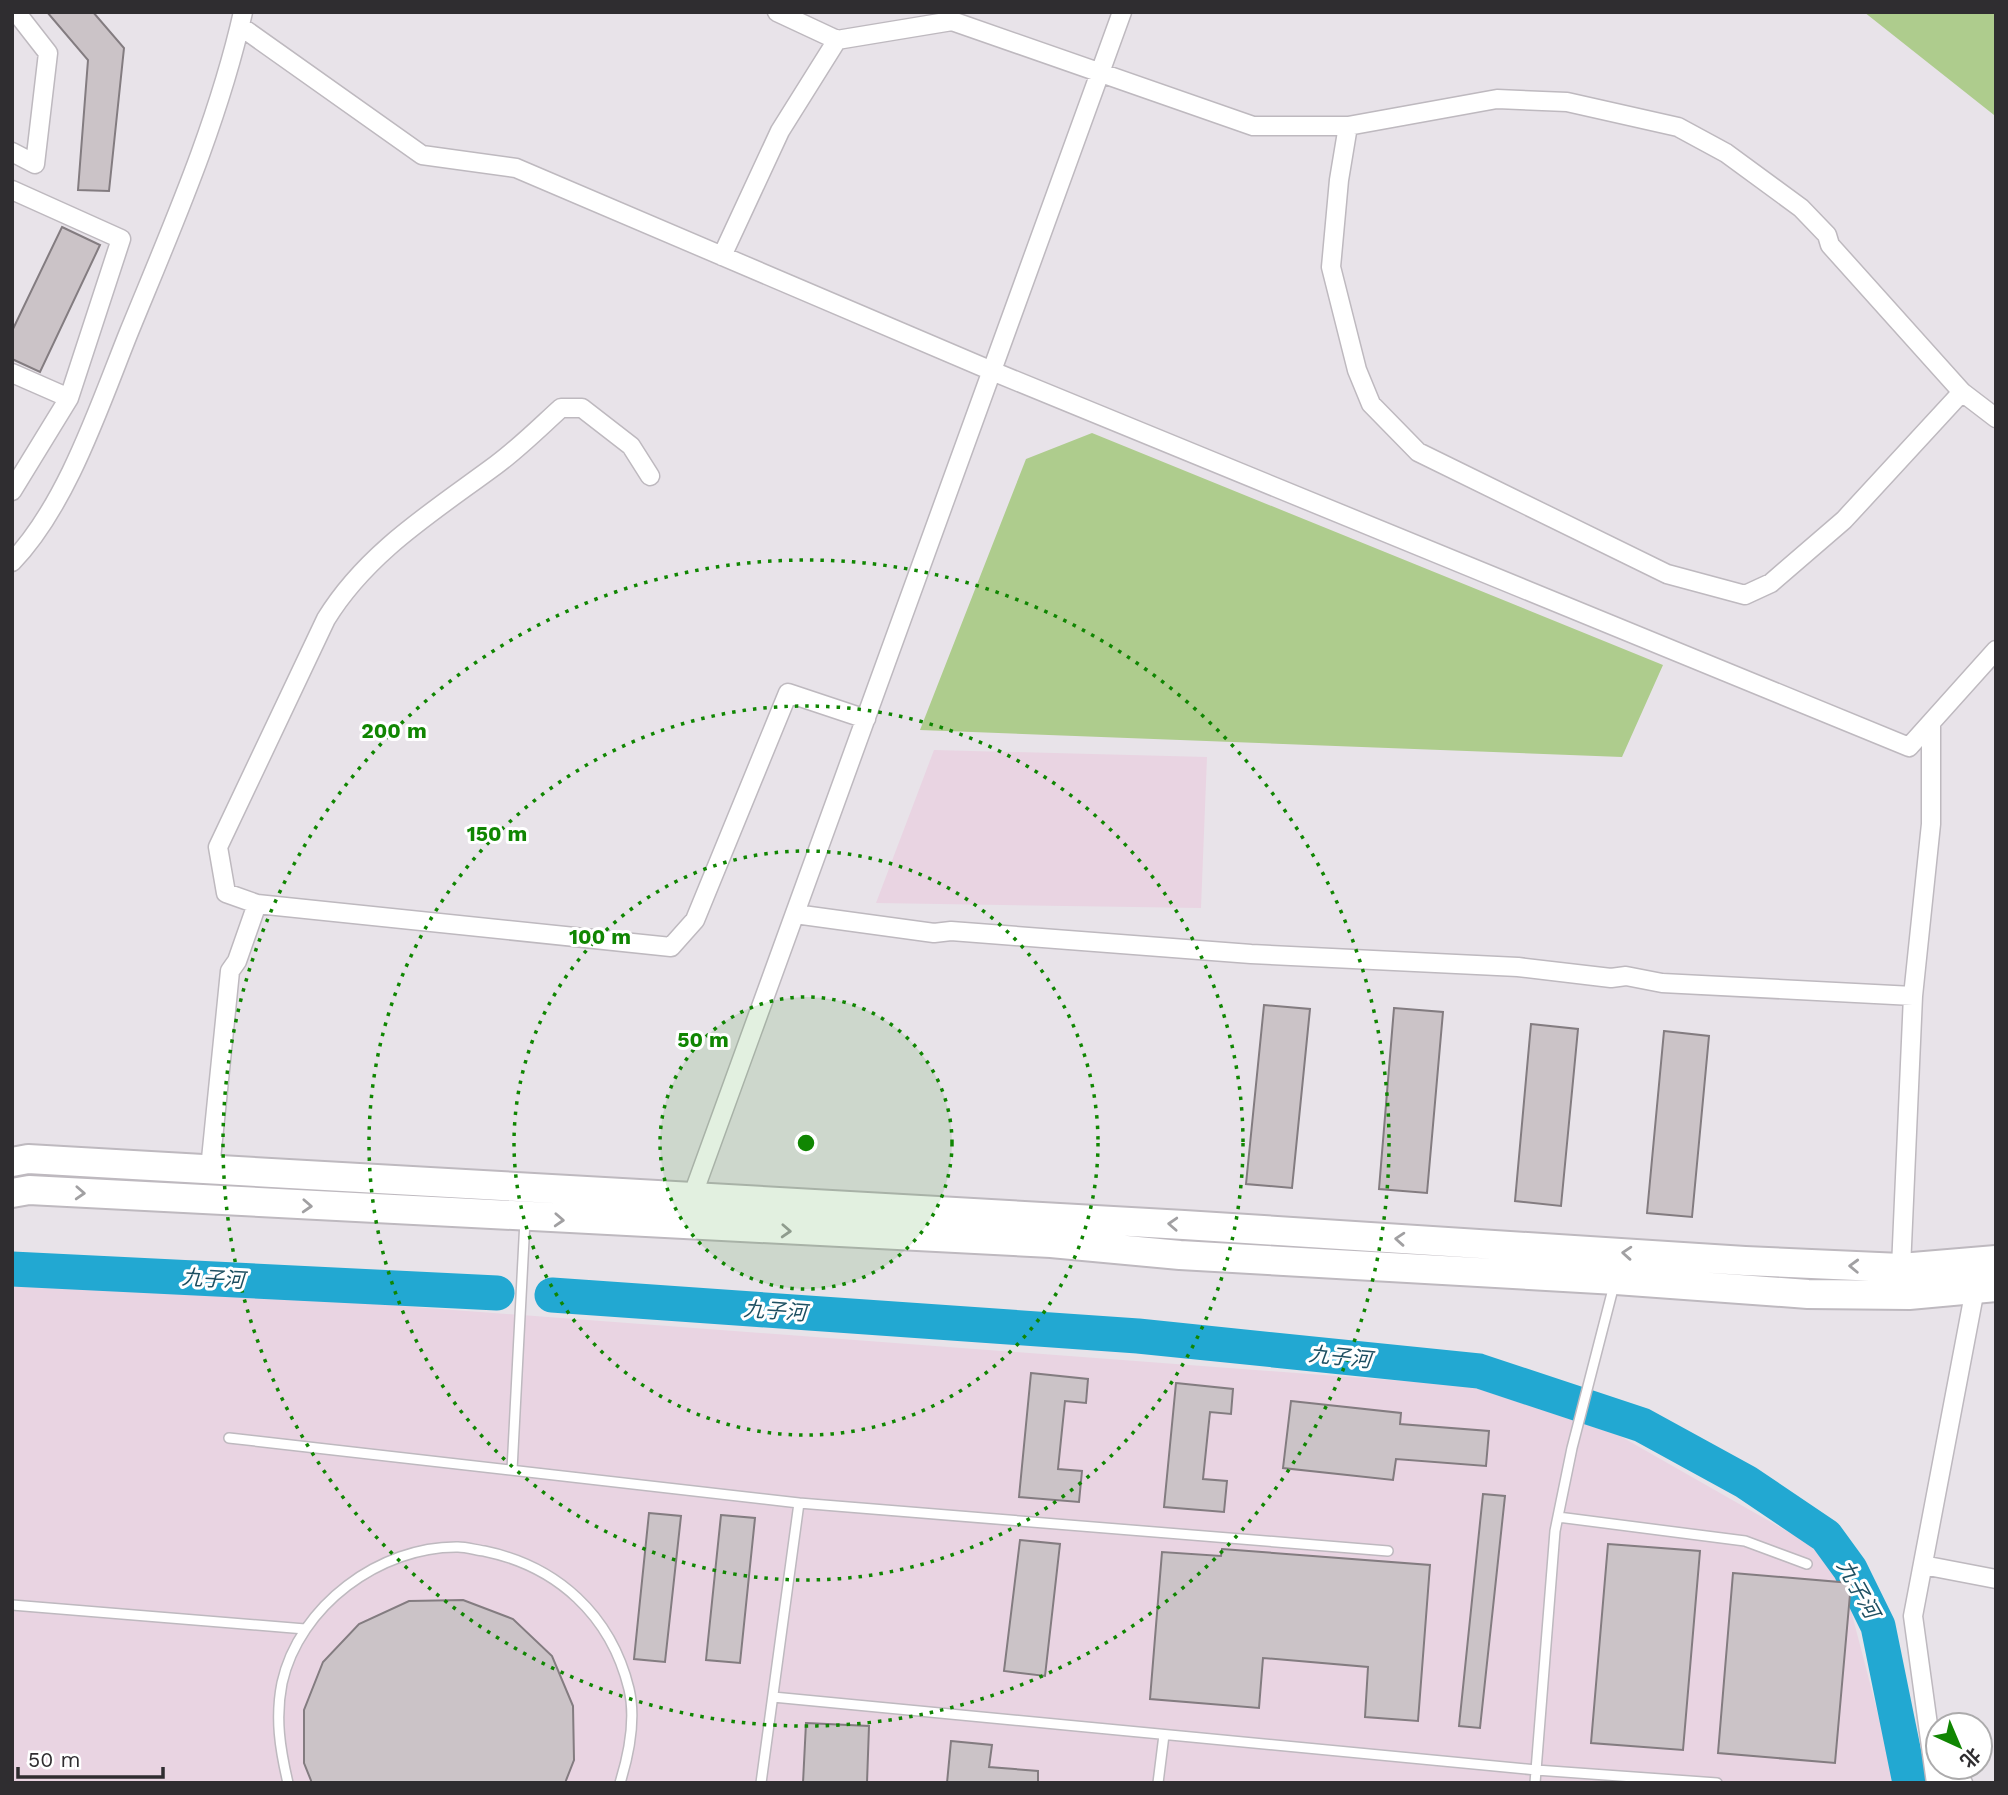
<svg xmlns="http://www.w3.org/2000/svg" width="2008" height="1795" viewBox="0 0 2008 1795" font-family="'Work Sans','Noto Sans SC',sans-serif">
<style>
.education{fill:#e9d4e2}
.green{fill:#aecc8d}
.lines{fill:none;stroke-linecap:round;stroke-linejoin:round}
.river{stroke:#22a8d2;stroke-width:35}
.building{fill:#cbc3c7;stroke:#837c80;stroke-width:2}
.lane-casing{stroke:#beb9bf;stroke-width:12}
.street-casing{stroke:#beb9bf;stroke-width:21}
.primary-casing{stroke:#beb9bf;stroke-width:32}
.lane{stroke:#fff;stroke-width:9}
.street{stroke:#fff;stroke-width:18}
.primary{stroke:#fff;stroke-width:28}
.oneway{stroke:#a1a0a2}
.ring{fill:none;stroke:#108602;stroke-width:3.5;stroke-dasharray:3.5 7}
.labels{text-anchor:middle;stroke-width:6;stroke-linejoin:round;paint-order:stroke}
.water-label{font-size:21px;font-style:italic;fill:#1e5062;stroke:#fff}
.centre{fill:#108602;stroke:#fff;stroke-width:3.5}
.ring-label{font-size:21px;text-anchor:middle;font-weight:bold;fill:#108602;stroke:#fff;stroke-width:6;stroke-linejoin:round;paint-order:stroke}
</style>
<rect width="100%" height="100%" fill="#e8e3e9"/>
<path class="education" d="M934,750L1207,757L1201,908L876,903Z
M12,1277L1470,1386L1620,1436L1806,1542L1842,1576L1896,1783H12Z"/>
<path class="green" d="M1864,12H1996V113L1994,115Z
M1092,433L1663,665L1622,757L920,730L1026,459Z"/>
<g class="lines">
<path class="river" d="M12,1269L497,1293
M552,1295L1138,1336L1479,1371L1642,1425L1746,1482L1826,1536L1850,1569L1878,1626L1910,1783"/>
</g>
<path class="building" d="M47,12H93L124,48L109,191L78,190L88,60Z
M62,227L100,245L40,372L12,359V331Z
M1264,1005L1310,1009L1292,1188L1246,1184Z
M1394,1008L1443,1012L1427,1193L1379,1189Z
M1531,1024L1578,1029L1561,1206L1515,1201Z
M1664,1031L1709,1036L1692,1217L1647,1213Z
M1031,1373L1088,1379L1086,1403L1065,1401L1058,1469L1082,1471L1079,1502L1019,1497Z
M1176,1383L1233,1389L1231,1414L1210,1412L1203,1479L1227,1481L1224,1512L1164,1507Z
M1291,1401L1401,1413L1400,1424L1489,1431L1486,1466L1396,1459L1393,1480L1283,1468Z
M1483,1494L1505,1496L1480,1728L1459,1726Z
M649,1513L681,1516L665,1662L634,1659Z
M721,1515L755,1518L740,1663L706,1660Z
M1020,1540L1060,1544L1045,1676L1004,1671Z
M1608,1544L1700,1551L1683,1750L1591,1743Z
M1222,1549L1430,1565L1418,1721L1365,1717L1368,1667L1263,1658L1259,1708L1150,1699L1162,1552L1221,1556Z
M1733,1573L1851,1583L1835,1763L1718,1753Z
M463,1600L513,1619L552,1656L573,1706L574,1760L565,1783H312L304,1763V1710L323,1662L359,1624L409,1601Z
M806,1723L869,1726L867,1783H803Z
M951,1741L992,1745L989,1767L1038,1771V1783H947Z"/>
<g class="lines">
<g class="lane-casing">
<path id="lane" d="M229,1438L799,1503L1388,1551
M512,1470L525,1220
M1558,1517L1745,1541L1807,1564
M12,1605L305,1629
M773,1697L1536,1770L1717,1783
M288,1783C280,1749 275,1718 282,1683C299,1606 380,1546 458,1547C466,1547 476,1550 484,1551C557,1566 611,1615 629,1689C636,1719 629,1754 620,1783
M761,1783L799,1503
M1158,1783L1164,1735
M1535,1783L1555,1531L1572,1448L1614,1285"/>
</g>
<g class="street-casing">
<path id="street" d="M777,12L837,40L952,21L1253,126H1348L1497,99L1567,102L1678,127L1726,153L1801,208L1827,235L1830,245L1962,392L1996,418
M240,26L422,155L516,168L992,371L1909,747L1996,650
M1348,126L1339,180L1331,267L1357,370L1371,404L1418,452L1667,574L1745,595L1771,583L1844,520L1962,392
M12,152L35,164L48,53L16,12
M12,190L121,239L69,398L12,491
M722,256L780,131L837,40
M12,373L69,398
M650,476L631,446L582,408H561C540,427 519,448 496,465C434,511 367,552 326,619L218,847L226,893L257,904L671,947L695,920L788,693L866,719
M12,562C67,505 100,404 129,332C172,227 218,123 243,12
M795,914L934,933L951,931L1251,954L1518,967L1611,978L1626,976L1662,983L1913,996
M210,1169L230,971L237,961L257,904
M692,1197L1122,12
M1901,1268L1913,996L1931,824V723
M1923,1565L1996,1579
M1938,1767L1963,1783
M1936,1783L1913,1616L1975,1289"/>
</g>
<g class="primary-casing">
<path id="primary" d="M12,1162L28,1159L1184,1225L1745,1261L1901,1268L1996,1260
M12,1193L29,1190L1051,1243L1180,1255L1616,1280L1808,1294L1909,1295L1996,1287"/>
</g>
<use href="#lane" class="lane"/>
<use href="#street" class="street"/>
<use href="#primary" class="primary"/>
</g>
<defs><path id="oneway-chevron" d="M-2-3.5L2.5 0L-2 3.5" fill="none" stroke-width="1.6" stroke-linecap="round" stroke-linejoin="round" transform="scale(1.75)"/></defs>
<g class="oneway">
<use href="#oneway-chevron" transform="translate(80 1193) rotate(3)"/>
<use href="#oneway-chevron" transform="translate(307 1206) rotate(3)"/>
<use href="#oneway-chevron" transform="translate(559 1220) rotate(3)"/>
<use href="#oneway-chevron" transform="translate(1173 1224) rotate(-177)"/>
<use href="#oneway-chevron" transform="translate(786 1231) rotate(3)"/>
<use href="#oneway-chevron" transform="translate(1400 1239) rotate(-176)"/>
<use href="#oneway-chevron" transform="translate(1627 1253) rotate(-176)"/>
<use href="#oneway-chevron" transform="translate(1854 1266) rotate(-178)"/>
</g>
<circle cx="806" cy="1143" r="146" fill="#108602" fill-opacity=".12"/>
<g class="ring">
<circle cx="806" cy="1143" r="146"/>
<circle cx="806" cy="1143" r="292"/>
<circle cx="806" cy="1143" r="437"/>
<circle cx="806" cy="1143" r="583"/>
</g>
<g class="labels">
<g class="water-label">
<text transform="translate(213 1279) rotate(3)" y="7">九子河</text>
<text transform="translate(775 1311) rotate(4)" y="7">九子河</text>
<text transform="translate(1340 1357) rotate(6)" y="7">九子河</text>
<text transform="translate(1858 1589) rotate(61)" y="7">九子河</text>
</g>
</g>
<circle cx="806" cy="1143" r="10" class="centre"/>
<g class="ring-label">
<text x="394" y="738">200 m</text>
<text x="497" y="841">150 m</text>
<text x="600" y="944">100 m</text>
<text x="703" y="1047">50 m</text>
</g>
<rect width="2008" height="1795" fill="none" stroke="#2f2d30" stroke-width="28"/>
<g transform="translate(1959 1746) rotate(136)"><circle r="33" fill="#ffffff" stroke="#acabac" stroke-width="2"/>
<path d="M0-5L12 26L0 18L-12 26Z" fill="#108602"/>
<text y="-10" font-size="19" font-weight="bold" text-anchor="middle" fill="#2f2d30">北</text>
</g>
<path d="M18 1767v10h145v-10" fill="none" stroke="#2f2d30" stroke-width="3.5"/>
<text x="28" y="1767" font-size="21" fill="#2f2d30" stroke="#ffffff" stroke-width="5" paint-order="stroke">50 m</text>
</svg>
